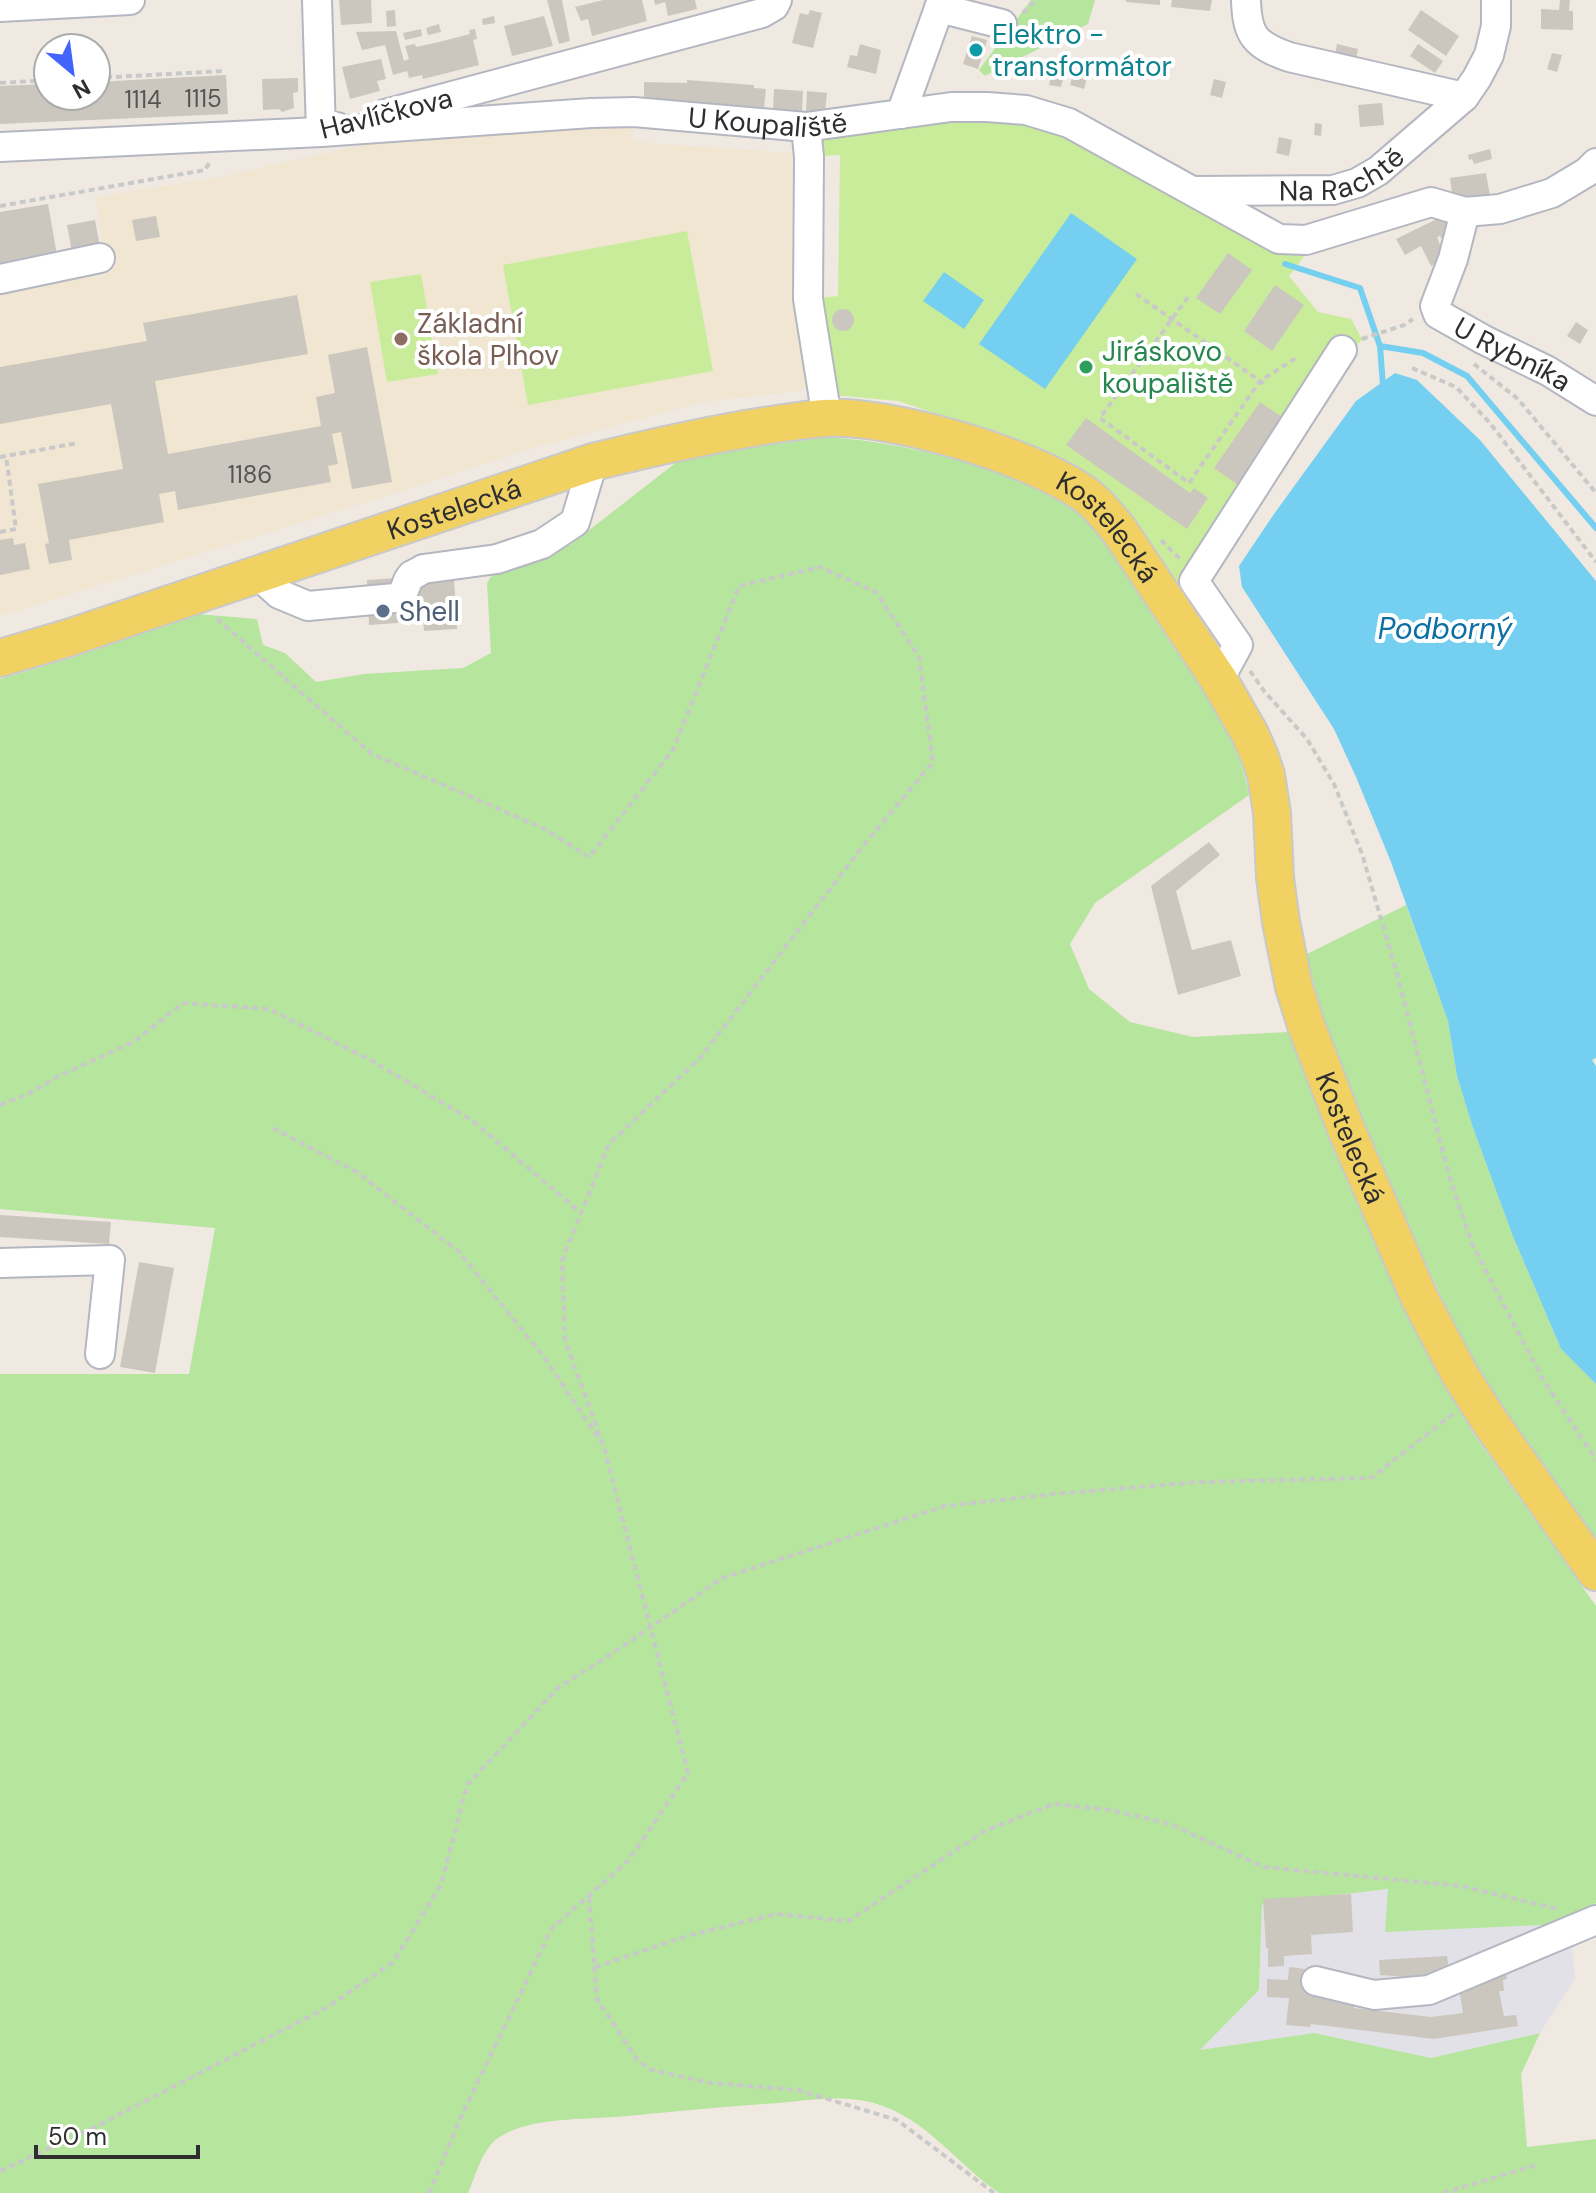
<svg xmlns="http://www.w3.org/2000/svg" width="1596" height="2193" viewBox="0 0 1596 2193" font-family="'DM Sans',sans-serif">
<style>
.industrial{fill:#e3e1e8}
.education{fill:#f0e6d1}
.green{fill:#b6e59e}
.pitch{fill:#c9ec9a}
.water{fill:#75cff0}
.lines{fill:none;stroke-linecap:round;stroke-linejoin:round}
.stream{stroke:#75cff0;stroke-width:6}
.building{fill:#cbc7bf}
.minor-casing{stroke:#b4b7c1;stroke-width:32}
.major-casing{stroke:#c9c9c9;stroke-width:40}
.path{stroke:#c9c9c9;stroke-width:4;stroke-dasharray:6 4;stroke-linecap:butt}
.minor{stroke:#fff;stroke-width:28}
.major{stroke:#f2d163;stroke-width:36}
.culture-dot{fill:#0f9aa8;stroke:#fff;stroke-width:3}
.education-dot{fill:#8d6e63;stroke:#fff;stroke-width:3}
.leisure-dot{fill:#2e9e5b;stroke:#fff;stroke-width:3}
.service-dot{fill:#5c6f8a;stroke:#fff;stroke-width:3}
.labels{text-anchor:middle;stroke-width:8;stroke-linejoin:round;paint-order:stroke}
.number-label{font-size:24px;fill:#555452}
.culture-label{font-size:28px;fill:#0d838f;stroke:#fff;text-anchor:start}
.street-label{font-size:28px;fill:#2e2e2e;stroke:#fff}
.education-label{font-size:28px;fill:#785e54;stroke:#fff;text-anchor:start}
.leisure-label{font-size:28px;fill:#27864d;stroke:#fff;text-anchor:start}
.service-label{font-size:28px;fill:#4e5e75;stroke:#fff;text-anchor:start}
.water-label{font-size:30px;font-style:italic;fill:#0d6fa3;stroke:#fff}
</style>
<rect width="100%" height="100%" fill="#efe9e1"/>
<path class="industrial" d="M1389,1889L1386,1932L1565,1924L1572,1949L1575,1979L1540,2033L1431,2058L1314,2033L1199,2051L1259,1990L1262,1904Z"/>
<path class="education" d="M633,123V142L792,153V262L808,386L798,391L703,402L533,448L370,501L0,616V293L107,274L96,197L215,178L380,141Z"/>
<path class="green" d="M1031,0H1095L1088,24L985,76L979,70Z
M828,437C906,443 1001,465 1068,507C1082,516 1093,529 1103,541C1126,575 1148,610 1171,644C1202,690 1240,739 1249,795L1095,903L1070,944L1089,989L1130,1022L1193,1037L1288,1032L1328,1137L1402,1306L1442,1382L1473,1433L1596,1606V1903L1565,1924L1385,1932L1388,1889L1262,1904L1259,1990L1200,2050L1314,2033L1431,2058L1540,2033L1521,2074L1527,2147L1596,2139V2193H999C958,2165 927,2119 877,2104C846,2094 811,2100 779,2103C729,2106 678,2111 627,2116C589,2120 535,2116 501,2136C483,2146 476,2175 468,2193H0V1374H189L215,1228L0,1209V679L74,657L198,614L257,619L263,645L285,653L316,682L364,674L463,668L491,653L487,583L492,575L570,545L678,461L741,449Z
M1406,905L1448,1021L1457,1076L1472,1125L1512,1234L1561,1349L1596,1384V1539C1555,1482 1511,1425 1476,1363C1439,1300 1413,1232 1383,1165C1353,1097 1322,1027 1307,954Z"/>
<path class="pitch" d="M973,115L1025,118L1116,155L1308,251L1289,276L1318,312L1351,319L1362,339L1268,475L1203,587L1185,597L1117,497L1062,460L1023,442L898,401L834,395L820,298L838,296L840,155L822,156L820,138Z
M687,231L713,371L528,405L503,265Z
M421,274L438,374L387,382L370,282Z"/>
<path class="water" d="M1071,213L1137,259L1045,389L979,344Z
M944,272L984,300L964,329L923,301Z
M1395,373L1417,380L1480,440L1596,581V1058L1592,1060L1596,1066V1384L1561,1349L1512,1234L1472,1125L1457,1076L1448,1021L1391,862L1356,777L1334,729L1242,587L1239,566L1274,514L1356,401Z"/>
<g class="lines">
<path class="stream" d="M1285,264L1360,288L1380,346L1383,386
M1380,346L1423,353L1467,376L1596,528"/>
</g>
<path class="building" d="M339,0H371L372,23L341,25Z
M547,0H562L570,41L559,44Z
M603,0H642L647,21L592,36L588,19L581,21L575,7Z
M654,0H695L697,9L668,16L665,2L655,5Z
M1126,0H1160V5L1126,2Z
M1172,0H1212L1210,11L1171,7Z
M1560,0H1570L1569,11H1573V30L1541,29V9L1559,10Z
M395,10L396,26L387,27L386,11Z
M810,10L822,13L813,48L792,43L800,13L808,15Z
M1421,10L1459,36L1446,56L1408,30Z
M494,16L495,23L483,25L482,19Z
M544,16L553,46L512,56L504,26Z
M439,24L441,32L428,35L426,28Z
M421,29L422,36L405,40L403,33Z
M475,29L477,39L473,40L479,65L423,79L422,75L409,78L407,71L393,75L385,45L362,50L356,32L396,31L404,61L409,59L405,46L415,44L416,47L443,41L470,34L469,30Z
M972,36L987,40L978,69L963,64Z
M860,44L881,50L876,74L847,67L850,55L857,56Z
M1337,44L1358,49L1356,60L1335,55Z
M1418,44L1443,61L1435,73L1410,56Z
M1552,53L1562,55L1557,72L1547,69Z
M381,59L386,79L377,81L380,91L350,99L342,67Z
M1073,73L1087,77L1084,89L1070,85Z
M226,75L228,114L0,124V86L48,84V96H96V82Z
M1051,77L1063,79L1061,87L1049,85Z
M298,78V92L293,93L294,108L282,112L279,109L263,110L262,79Z
M1214,79L1226,82L1222,98L1210,95Z
M687,80L754,85V88L766,89L764,108L644,100V82L687,83Z
M774,89L803,91L802,111L773,109Z
M807,91L827,93L825,112L806,111Z
M1382,103L1384,125L1360,127L1358,105Z
M1315,123L1322,124L1321,136L1314,135Z
M1279,137L1292,140L1289,156L1276,153Z
M1490,149L1492,159L1474,164L1472,159L1469,160L1468,155Z
M1486,173L1490,196L1453,200L1450,178Z
M48,204L57,255L0,265V212Z
M156,216L160,237L136,241L132,220Z
M1443,216L1451,233L1441,238L1440,236L1437,237L1445,258L1431,266L1421,246L1405,255L1396,239Z
M95,220L100,247L72,252L67,225Z
M1228,253L1252,270L1220,314L1196,298Z
M1275,285L1304,305L1272,351L1244,331Z
M297,295L308,354L155,381L168,454L321,426L316,397L335,393L328,355L367,347L392,482L352,489L341,432L332,434L338,464L328,466L331,482L178,510L175,491L159,494L164,522L69,540L72,560L49,564L45,544L49,543L38,484L123,469L111,404L0,424V367L147,341L143,323Z
M832 320a11 11 0 1 1 22 0a11 11 0 1 1-22 0Z
M1576,322L1588,330L1580,344L1567,336Z
M1260,402L1285,419L1257,459L1255,458L1252,462L1254,463L1238,485L1214,468Z
M1086,418L1190,493L1194,488L1208,498L1187,529L1066,445Z
M13,538L14,545L25,543L30,569L0,575V540Z
M396,578L454,579L457,629L424,631L423,617L398,618V623L369,625L367,580Z
M1209,842L1220,855L1176,891L1192,950L1231,940L1241,976L1178,995L1151,886Z
M0,1215L111,1222L109,1244L0,1237Z
M139,1262L174,1268L155,1373L120,1367Z
M1351,1894L1353,1932L1311,1935L1312,1954L1284,1956V1966L1268,1967V1948H1266L1263,1899Z
M1447,1956L1449,1969L1422,1978L1380,1975L1379,1960Z
M1505,1965L1507,1979L1503,1980L1504,1991H1499L1504,2016L1516,2015L1518,2026L1434,2039L1311,2024L1310,2027L1286,2025L1289,1998L1267,1997V1979L1288,1980L1289,1967L1305,1969L1303,1985L1355,1993L1354,2008L1431,2017L1463,2013L1458,1982Z"/>
<g class="lines">
<g class="minor-casing">
<g id="minor">
<path id="s1" d="M317,0L321,132L591,113L634,112L806,127L951,107H987L1026,110L1069,123L1279,239L1306,240L1431,202L1465,212L1500,209L1552,193L1587,172L1596,163"/>
<path d="M1246,0C1247,37 1256,45 1289,57L1464,97"/>
<path d="M0,7L130,0"/>
<path d="M939,8L1002,24"/>
<path d="M385,114L762,13L774,6L777,0"/>
<path d="M901,114L942,0"/>
<path d="M806,127L809,157L808,299L827,418"/>
<path d="M0,147L321,132L337,127"/>
<path id="s2" d="M1195,191L1333,190L1357,183L1378,171L1464,97L1477,78L1489,55L1496,26V0"/>
<path id="s3" d="M1465,212L1453,259L1435,306L1438,314L1484,340L1548,371L1596,401"/>
<path d="M0,279L100,258"/>
<path d="M257,574L279,594L308,606L395,598C409,591 403,584 412,575C413,575 422,570 423,569L497,559L542,544L575,522L593,462"/>
<path d="M1219,680L1238,645L1194,581L1342,350"/>
<path d="M0,1263L110,1260L100,1354"/>
<path d="M1316,1981L1374,1995L1429,1990L1596,1920"/>
</g>
</g>
<g class="major-casing">
<g id="major">
<path id="s4" d="M0,658L68,638L593,462C654,447 715,433 777,424C793,422 809,419 825,418C890,414 1026,455 1080,491C1096,501 1107,516 1119,530L1219,680L1250,734L1260,757L1266,775L1272,813L1275,878L1281,922L1294,987L1306,1025L1346,1129L1419,1297L1459,1373L1490,1422L1596,1572"/>
</g>
</g>
<path class="path" d="M1023,13L1036,0
M96,78L223,71
M0,83L48,80
M0,206L205,170L210,162
M1136,294L1267,386
M1188,297L1100,418L1189,483L1260,381L1296,358
M1362,339L1404,325L1413,319
M1474,364L1518,399L1596,493
M1412,368L1456,387L1490,423L1596,562
M0,457L78,443
M0,532L16,529L6,456
M1161,540L1180,559
M217,619L372,754L545,829L589,857L673,750L739,586L820,567L876,592L919,657L933,762L863,846L700,1058L609,1144L562,1260L565,1340L604,1447L688,1773L628,1861L552,1928L460,2119L429,2193
M1250,671L1264,691L1307,739L1334,784L1362,854L1396,970L1450,1179L1472,1244L1541,1376L1596,1460
M0,1105L28,1094L57,1077L135,1041L183,1003L269,1009L374,1062L473,1121L581,1213
M273,1128L357,1172L459,1252L544,1357L601,1442
M589,1897L597,1999L638,2061L652,2070L710,2083L798,2090L897,2120L994,2193
M595,1967L687,1936L776,1914L848,1921L985,1831L1053,1804L1111,1810L1170,1824L1264,1867L1461,1886L1558,1909
M0,2171L91,2129L328,2007L393,1962L441,1885L467,1785L558,1688L622,1647L722,1578L945,1506L1053,1494L1200,1482L1371,1478L1453,1414
M1443,2193L1536,2165"/>
<use href="#minor" class="minor"/>
<use href="#major" class="major"/>
</g>
<circle class="culture-dot" cx="976" cy="50" r="8"/>
<circle class="education-dot" cx="401" cy="339" r="8"/>
<circle class="leisure-dot" cx="1086" cy="367" r="8"/>
<circle class="service-dot" cx="383" cy="611" r="8"/>
<g class="labels">
<g class="number-label">
<text x="203" y="107">1115</text>
<text x="143" y="108">1114</text>
<text x="250" y="483">1186</text>
</g>
<g class="culture-label">
<text x="992" y="44">Elektro -<tspan x="992" dy="32">transformátor</tspan></text>
</g>
<g class="street-label">
<text transform="translate(386 113) rotate(-14)" y="10">Havlíčkova</text>
<text dy="10" stroke="none"><textPath href="#s1" startOffset="580">U Koupaliště</textPath></text>
<text dy="10" stroke="none"><textPath href="#s2" startOffset="150">Na Rachtě</textPath></text>
<text dy="10" stroke="none"><textPath href="#s3" startOffset="192">U Rybníka</textPath></text>
<text dy="10" stroke="none"><textPath href="#s4" startOffset="478">Kostelecká</textPath></text>
<text dy="10" stroke="none"><textPath href="#s4" startOffset="1174">Kostelecká</textPath></text>
<text dy="10" stroke="none"><textPath href="#s4" startOffset="1846">Kostelecká</textPath></text>
</g>
<g class="education-label">
<text x="417" y="333">Základní<tspan x="417" dy="32">škola Plhov</tspan></text>
</g>
<g class="leisure-label">
<text x="1102" y="361">Jiráskovo<tspan x="1102" dy="32">koupaliště</tspan></text>
</g>
<g class="service-label">
<text x="399" y="621">Shell</text>
</g>
<g class="water-label">
<text x="1445" y="639">Podborný</text>
</g>
</g>
<g transform="translate(72 72) rotate(151)"><circle r="38" fill="#ffffff" stroke="#ababab" stroke-width="2"/>
<path d="M0-6L14 30L0 20L-14 30Z" fill="#4264fb"/>
<text y="-12" font-size="22" font-weight="bold" text-anchor="middle" fill="#2e2e2e">N</text>
</g>
<path d="M36 2145v12h162v-12" fill="none" stroke="#2e2e2e" stroke-width="4"/>
<text x="48" y="2145" font-size="24" fill="#2e2e2e" stroke="#ffffff" stroke-width="6" paint-order="stroke">50 m</text>
</svg>
